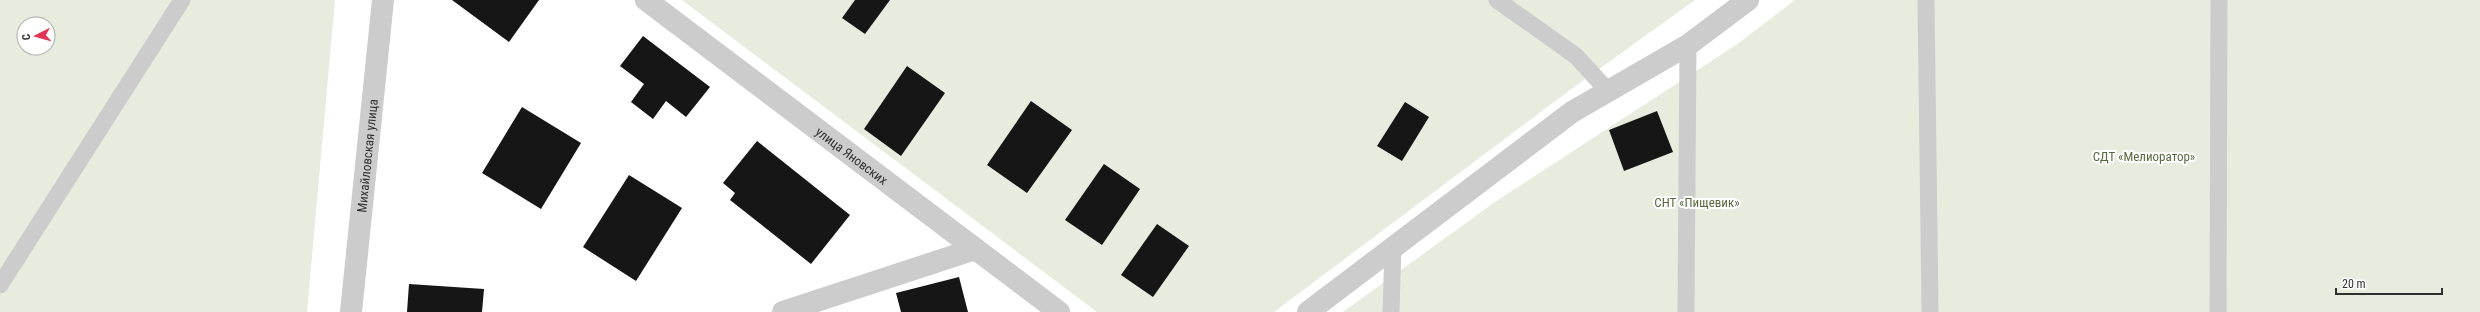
<svg xmlns="http://www.w3.org/2000/svg" width="2480" height="312" viewBox="0 0 2480 312" font-family="'Roboto Condensed',sans-serif">
<style>
.green{fill:#e7ecde;fill-rule:evenodd}
.building{fill:#161616}
.lines{fill:none;stroke-linecap:round;stroke-linejoin:round}
.service{stroke:#ccc;stroke-width:17}
.minor{stroke:#ccc;stroke-width:22}
.tertiary{stroke:#ccc;stroke-width:22}
.labels{text-anchor:middle;stroke-width:4;stroke-linejoin:round;paint-order:stroke}
.street-label{font-size:13px;fill:#2f2f2f;stroke:#fff}
.park-label{font-size:13px;fill:#576a3e;stroke:#fff}
</style>
<rect width="100%" height="100%" fill="#fff"/>
<path class="green" d="M0,0H335L307,312H0ZM24,24H48V48H24Z
M682,0H1695L1570,90L1274,312H1097Z
M1795,0H2480V312H1343L1495,202L1736,45Z"/>
<path class="building" d="M452,0H539L509,42Z
M855,0H890L865,34L842,18Z
M643,36L710,87L686,117L666,101L653,119L631,102L644,84L620,66Z
M907,66L945,93L901,156L864,129Z
M1031,101L1072,130L1027,193L987,165Z
M1405,102L1429,117L1402,161L1377,146Z
M522,107L581,143L541,209L482,173Z
M1657,111L1673,152L1624,171L1609,130Z
M757,141L850,215L811,264L730,200L735,193L723,183Z
M1104,164L1140,189L1102,245L1065,220Z
M629,175L682,208L636,281L583,247Z
M1157,224L1189,246L1153,297L1121,275Z
M959,277L968,312H901L896,293Z
M409,284L484,289L482,312H407Z"/>
<g class="lines">
<path class="service" d="M1497,0L1576,56L1608,91
M1926,0L1930,312
M0,285L182,0
M1391,312L1393,246
M1686,312L1688,45
M2218,312L2219,0"/>
<g class="minor">
<path id="s1" d="M646,0L1059,312"/>
<path d="M783,312L975,249"/>
<path d="M1308,312L1572,112L1688,45L1748,0"/>
</g>
<path class="tertiary" id="s2" d="M351,312L383,0"/>
</g>
<g class="labels">
<g class="street-label">
<text dy="5" stroke="none"><textPath href="#s2" startOffset="157">Михайловская улица</textPath></text>
<text dy="5" stroke="none"><textPath href="#s1" startOffset="258">улица Яновских</textPath></text>
</g>
<g class="park-label">
<text x="2144" y="161">СДТ «Мелиоратор»</text>
<text x="1697" y="207">СНТ «Пищевик»</text>
</g>
</g>
<g transform="translate(36 36) rotate(264)"><circle r="19" fill="#ffffff" stroke="#acacac"/>
<path d="M0-3L7 15L0 10L-7 15Z" fill="#e03854"/>
<text y="-6" font-size="11" font-weight="bold" text-anchor="middle" fill="#2f2f2f">С</text>
</g>
<path d="M2336 288v6h106v-6" fill="none" stroke="#2f2f2f" stroke-width="2"/>
<text x="2342" y="288" font-size="12" fill="#2f2f2f" stroke="#ffffff" stroke-width="3" paint-order="stroke">20 m</text>
</svg>
